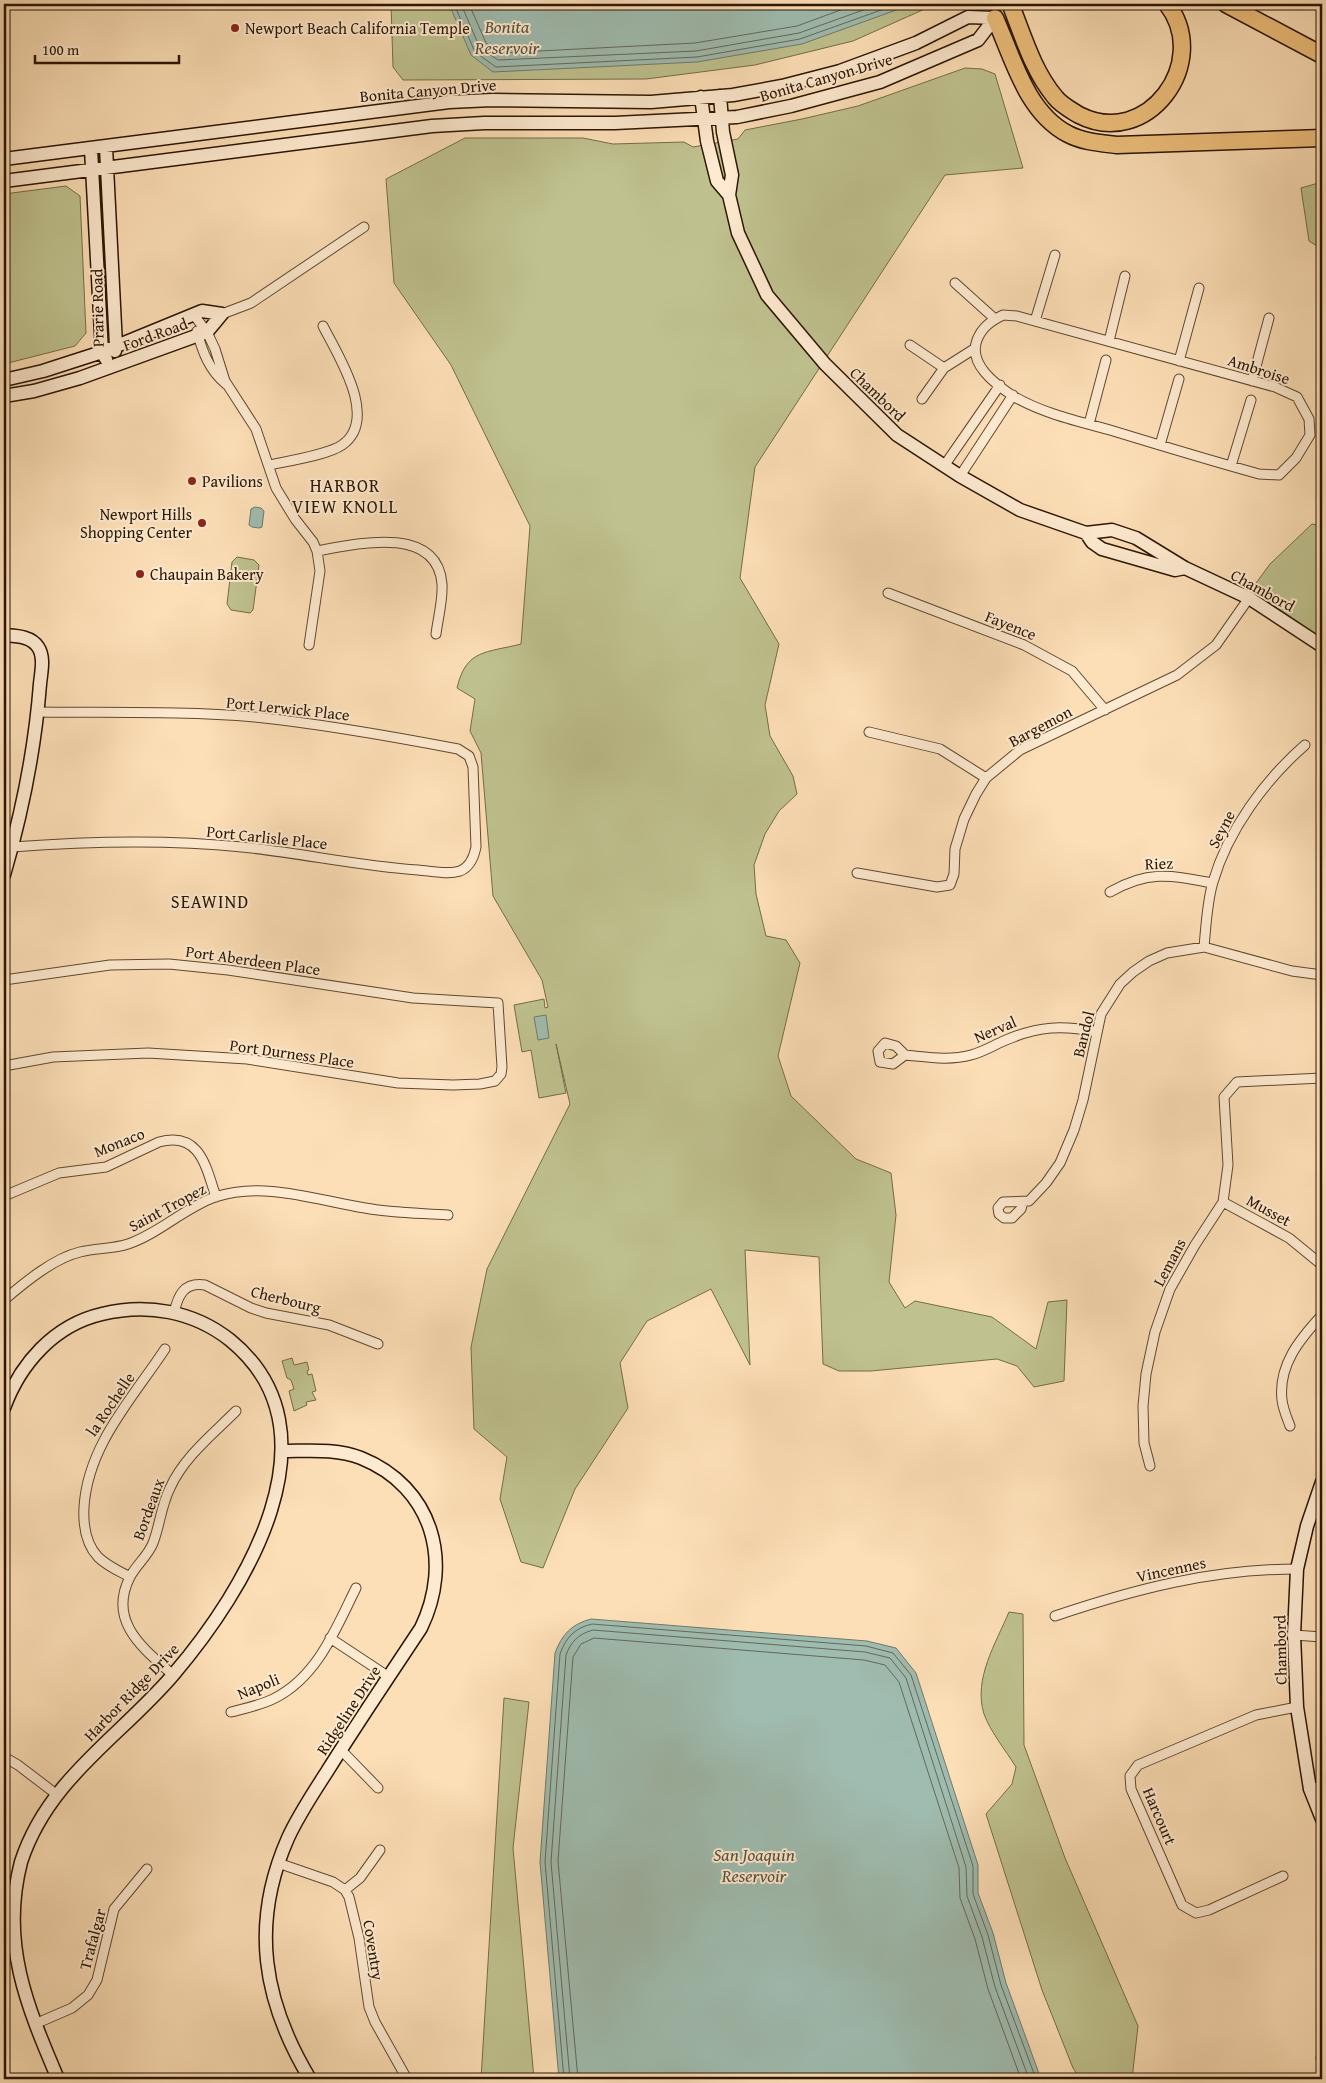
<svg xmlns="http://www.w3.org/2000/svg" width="1326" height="2083" viewBox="0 0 1326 2083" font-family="'Gentium Book Plus',serif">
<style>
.green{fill:#bfc28f;stroke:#756c48}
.water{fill:#9fbcb0;stroke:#71796a}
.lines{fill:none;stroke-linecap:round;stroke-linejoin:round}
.shore{stroke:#656858;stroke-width:1}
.street-casing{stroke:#60482e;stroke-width:11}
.secondary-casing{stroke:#2b1501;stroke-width:15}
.highway-casing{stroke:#2b1501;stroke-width:19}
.street{stroke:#feead0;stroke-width:9}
.secondary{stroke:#feead0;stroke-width:12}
.highway{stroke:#eec07c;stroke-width:16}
.poi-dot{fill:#8f2418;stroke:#feead0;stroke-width:2}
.labels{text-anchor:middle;stroke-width:4;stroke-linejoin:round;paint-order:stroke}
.poi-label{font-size:16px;fill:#2b1501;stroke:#feead0;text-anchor:start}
.street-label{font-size:16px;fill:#2b1501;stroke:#feead0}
.water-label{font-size:18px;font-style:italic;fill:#544f3e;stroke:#feead0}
.neighbourhood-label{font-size:18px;letter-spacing:1px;fill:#2b1501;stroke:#feead0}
</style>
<rect width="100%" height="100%" fill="#fddfb7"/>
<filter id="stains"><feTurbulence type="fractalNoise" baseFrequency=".004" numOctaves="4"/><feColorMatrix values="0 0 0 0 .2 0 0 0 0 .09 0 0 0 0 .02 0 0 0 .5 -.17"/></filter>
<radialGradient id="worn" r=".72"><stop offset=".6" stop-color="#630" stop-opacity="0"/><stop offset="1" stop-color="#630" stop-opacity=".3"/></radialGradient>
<path class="green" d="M391,4H936L853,41L755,65L646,79L403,80L393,67Z
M965,68L982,69L995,74L1023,168L945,175L755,467L740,578L779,644L765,705L770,736L793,776L797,794L779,811L765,834L754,865L756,894L766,936L786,940L800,963L778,1056L791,1096L856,1159L891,1173L896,1215L889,1282L905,1308L915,1301L992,1317L1036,1349L1048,1302L1067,1300L1064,1381L1034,1387L1017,1366L997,1359L871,1371H839L823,1364L819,1257L745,1250L750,1365L711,1289L647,1321L620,1363L628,1408L575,1489L543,1568L521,1562L500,1499L507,1457L474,1429L471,1347L487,1269L570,1104L556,1044L566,1093L539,1098L531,1050L522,1052L514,1005L544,999L545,1008L548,1007L542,980L493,896L481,753L470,731L475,699L457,688C466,649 486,653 521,644L530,526L451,365L394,283L386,179L465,138H583L613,144L684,142L693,147L738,139L745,130L802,119L858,106Z
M1322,182V249L1309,241L1301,188Z
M66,186L80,196L86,333L75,346L4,364V194Z
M1312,524L1322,526V641L1251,590L1270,564Z
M237,557L254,560L259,565L253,610L250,613L231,610L227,604L232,562Z
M292,1358L294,1365L307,1362L309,1370L307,1371L308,1375L312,1374L316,1391L312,1392L316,1400L306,1402L307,1405L294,1411L289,1391L294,1389L291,1380L287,1378L282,1361Z
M1009,1612L1023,1614L1024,1745L1065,1858L1138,2026L1132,2079H1080L1073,2068L1042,1990L986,1814L1012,1784L1016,1767C1006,1751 990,1731 984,1714C973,1679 996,1643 1009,1612Z
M504,1698L529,1702L513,1848L534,2079H481Z"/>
<path class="water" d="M449,4H913L802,44L697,62L493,72L471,55Z
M255,507L261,508L264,511L262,527L259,528L252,527L249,525L251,509Z
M546,1015L549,1038L538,1040L534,1017Z
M591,1619L867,1641L896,1648L916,1673L978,1865V1893L993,1933L1006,1983L1041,2079H559L540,1862L555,1653C562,1634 572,1624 591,1619Z"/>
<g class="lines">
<path class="shore" d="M454,4L475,52L496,67L697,57L800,39L898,4
M461,4L480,48L498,60L696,51L799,33L880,4
M469,4L486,43L500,53L695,43L797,26L857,4
M564,2079L545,1862L560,1654C566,1637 575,1628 592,1624L866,1646L893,1653L911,1675L973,1866V1894L988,1935L1001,1985L1036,2079
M570,2079L551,1862L566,1655C571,1642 578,1634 593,1630L865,1652L890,1658L906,1678L966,1867L967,1896L982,1937L995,1987L1029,2079
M578,2079L558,1861L573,1657L581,1644L594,1638L864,1660L885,1665L899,1682L959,1868L960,1898L975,1939L988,1989L1021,2079"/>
<g class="street-casing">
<path id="street" d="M955,283L995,319
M193,314L207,332L215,349L225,381L256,429L276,488L295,519L313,542L317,551L320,571L309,645
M222,314L251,303L364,227
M1003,315L1017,316L1275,387L1297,397L1309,419L1310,435L1296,458L1279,475L1259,474C1209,460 1159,445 1110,430C1077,421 1042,413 1013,396C995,384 968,364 977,340C982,327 991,321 1003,315Z
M1035,321L1055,255
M197,331C202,351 209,370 226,384
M1109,341L1125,276
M910,345L944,368L974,349
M1179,361L1199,288
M1252,381L1269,318
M922,399L944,368
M1089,424L1106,360
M1160,445L1179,379
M269,465C288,461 328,455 342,445C380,419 337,354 323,326
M944,466L1000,385
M1231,466L1251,400
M960,476L1013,395
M317,551C355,544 437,524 442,584C443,600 438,618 436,634
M888,593L1024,645L1072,671L1105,710
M869,732L940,749L986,778
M12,847C89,841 165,839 242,847C301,853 359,866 418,870C431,871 448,875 460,871C470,867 474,857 476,847L473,767L469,756L458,749C390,736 323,724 255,717C183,711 110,713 38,712
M857,873L937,887L950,885L954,874L955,849L964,819L976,794L986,778L1020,750L1177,675L1216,645L1249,598
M1110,892C1149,870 1170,875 1212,883
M1204,947C1206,926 1207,902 1213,882C1228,830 1265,780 1305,745
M4,980L110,965L169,964L228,970L413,998L498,1003L502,1067L501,1074L495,1081L480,1084L453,1085L398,1083L247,1059L148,1053L53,1057L4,1066
M885,1043L896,1046L905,1055L893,1064L880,1062L878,1051Z
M905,1055C927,1057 949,1061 971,1055C983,1052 994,1045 1006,1040C1039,1026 1062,1025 1097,1032
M4,1196L59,1173L106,1167L159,1142C200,1131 206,1167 216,1197
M1023,1202L1021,1209L1012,1218H1004L999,1214L998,1208L1003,1202L1029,1201L1046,1183L1060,1163L1074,1130L1083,1100L1101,1014L1120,984L1133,972L1149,961L1167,953L1204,947L1292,971L1322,975
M1223,1202L1289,1238L1322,1265
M4,1300C24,1283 54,1258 80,1252C96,1248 113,1249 128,1244C160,1233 184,1208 215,1197C265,1181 315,1200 365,1208C392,1213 420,1213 448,1215
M174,1313C178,1295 184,1282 205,1285L251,1308L266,1313L329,1325L378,1344
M1290,1426C1287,1418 1283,1409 1282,1400C1278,1365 1300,1339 1322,1315
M1150,1466L1144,1443L1143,1406L1146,1374L1155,1332L1170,1289L1195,1245L1223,1202L1228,1165L1224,1097L1237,1082L1322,1078
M130,1577C119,1571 107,1566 98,1557C85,1543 83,1525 84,1507C88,1445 132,1399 165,1349
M1055,1616C1135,1589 1212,1569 1297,1569
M1294,1635L1322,1637
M330,1638L389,1677
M173,1675C144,1649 107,1622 130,1577C136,1565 148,1556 153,1543C160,1525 161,1506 170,1488C184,1457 212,1435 236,1411
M231,1712C246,1708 262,1705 275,1698C318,1676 336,1628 356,1588
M341,1750L378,1788
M4,1757L18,1765L56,1794
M1310,1789L1322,1786
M278,1863L333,1882L345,1890L349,1897L359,1938L369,2007L375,2022L407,2079
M1283,1876L1209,1910L1196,1913L1182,1905L1131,1789L1130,1776L1138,1765L1256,1715L1297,1707
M345,1890L360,1878L380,1850
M35,2024L72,2008L88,1995L97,1980L114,1909L147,1869
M1321,2058H1322"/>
</g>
<g class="secondary-casing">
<path id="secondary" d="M720,96L723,132L732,175L729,195L738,233L767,295L825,364L897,435L960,476L1020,510L1086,533L1112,530L1136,538L1185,568L1249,598L1322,646
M701,97L707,141L717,181L729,195
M106,147L116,346L115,351
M91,149L102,352L106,359
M4,159L449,102L492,100L651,102L733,95L782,86L840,71L916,43L968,17L995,18
M4,181L432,126L484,123H615L737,117L791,106L880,82L978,40L995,18
M4,380L43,371L102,352L202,311L222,314
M4,396L34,391L80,378L207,332L222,314
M1086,533L1092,542L1102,549L1175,570L1185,568
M4,635C16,636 31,636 38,647C45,657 41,673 40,684C35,749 22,813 4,875
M4,1408C20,1364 54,1325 102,1314C147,1303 193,1311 230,1340C343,1432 245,1591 173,1675C119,1738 48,1779 21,1862C0,1943 27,2006 58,2079
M282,1451C308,1451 336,1448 361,1458C433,1487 453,1562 421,1628C390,1675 358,1722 328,1770C314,1792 299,1814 288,1838C250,1924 263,2001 310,2079
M1322,1482L1307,1526L1297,1569L1294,1635L1297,1707L1310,1789L1322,1819"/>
</g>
<g class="highway-casing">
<path id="highway" d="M1226,4L1322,55
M1012,8C1024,39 1034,72 1055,97C1061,105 1071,110 1079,115C1147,150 1212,62 1167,4
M995,18C1013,58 1026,112 1068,134C1083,142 1101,143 1117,145L1322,138"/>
</g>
<use href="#street" class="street"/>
<use href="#secondary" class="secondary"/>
<use href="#highway" class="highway"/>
</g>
<g class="poi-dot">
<circle cx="235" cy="28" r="5"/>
<circle cx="192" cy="481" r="5"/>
<circle cx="202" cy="523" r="5"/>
<circle cx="140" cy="574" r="5"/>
</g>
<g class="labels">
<g class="poi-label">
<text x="245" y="34">Newport Beach California Temple</text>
<text x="202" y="487">Pavilions</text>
<text x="192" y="520" text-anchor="end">Newport Hills<tspan x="192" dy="18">Shopping Center</tspan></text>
<text x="150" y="580">Chaupain Bakery</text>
</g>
<g class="street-label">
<text transform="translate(826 77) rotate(-16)" y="6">Bonita Canyon Drive</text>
<text transform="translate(428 90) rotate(-5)" y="6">Bonita Canyon Drive</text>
<text transform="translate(97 308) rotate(-91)" y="6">Prarie Road</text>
<text transform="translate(155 334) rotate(-20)" y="6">Ford Road</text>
<text transform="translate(1259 369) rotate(18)" y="6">Ambroise</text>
<text transform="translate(878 394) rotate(44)" y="6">Chambord</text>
<text transform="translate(1263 590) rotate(29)" y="6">Chambord</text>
<text transform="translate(1011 625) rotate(22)" y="6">Fayence</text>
<text transform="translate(288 708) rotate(6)" y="6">Port Lerwick Place</text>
<text transform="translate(1040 726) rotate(-28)" y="6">Bargemon</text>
<text transform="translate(1221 829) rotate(-63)" y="6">Seyne</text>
<text transform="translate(267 837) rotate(6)" y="6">Port Carlisle Place</text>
<text transform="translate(1159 863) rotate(-2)" y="6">Riez</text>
<text transform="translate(253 960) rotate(8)" y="6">Port Aberdeen Place</text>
<text transform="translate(995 1029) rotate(-23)" y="6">Nerval</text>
<text transform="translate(1083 1034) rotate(-76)" y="6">Bandol</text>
<text transform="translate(292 1053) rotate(8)" y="6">Port Durness Place</text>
<text transform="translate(119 1142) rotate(-22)" y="6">Monaco</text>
<text transform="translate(167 1207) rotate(-28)" y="6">Saint Tropez</text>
<text transform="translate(1269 1210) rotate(29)" y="6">Musset</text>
<text transform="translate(1169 1262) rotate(-62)" y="6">Lemans</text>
<text transform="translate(286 1299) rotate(14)" y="6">Cherbourg</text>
<text transform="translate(110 1404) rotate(-56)" y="6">la Rochelle</text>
<text transform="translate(148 1509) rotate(-70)" y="6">Bordeaux</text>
<text transform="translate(1171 1569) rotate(-12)" y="6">Vincennes</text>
<text transform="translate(1280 1650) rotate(-91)" y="6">Chambord</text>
<text transform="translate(258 1686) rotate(-22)" y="6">Napoli</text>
<text transform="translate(131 1692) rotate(-46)" y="6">Harbor Ridge Drive</text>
<text transform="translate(348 1710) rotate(-57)" y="6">Ridgeline Drive</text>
<text transform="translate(1160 1816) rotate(67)" y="6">Harcourt</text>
<text transform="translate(92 1939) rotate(-75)" y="6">Trafalgar</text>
<text transform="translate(374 1950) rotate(81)" y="6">Coventry</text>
</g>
<g class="water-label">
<text x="507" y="33">Bonita<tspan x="507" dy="21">Reservoir</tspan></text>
<text x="754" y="1861">San Joaquin<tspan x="754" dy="21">Reservoir</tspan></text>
</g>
<g class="neighbourhood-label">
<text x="345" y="492">HARBOR<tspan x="345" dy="21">VIEW KNOLL</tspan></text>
<text x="210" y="908">SEAWIND</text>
</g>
</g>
<rect width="1326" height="2083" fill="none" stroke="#fddfb7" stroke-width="20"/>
<rect x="5" y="5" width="1316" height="2073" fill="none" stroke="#2b1501" stroke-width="2.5"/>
<rect x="10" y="10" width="1306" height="2063" fill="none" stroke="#2b1501"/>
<path d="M35 55v8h144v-8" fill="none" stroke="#2b1501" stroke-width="2.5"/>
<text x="42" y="55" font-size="15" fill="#2b1501" stroke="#feead0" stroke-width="4" paint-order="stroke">100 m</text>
<rect width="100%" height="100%" filter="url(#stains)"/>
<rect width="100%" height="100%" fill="url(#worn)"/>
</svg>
